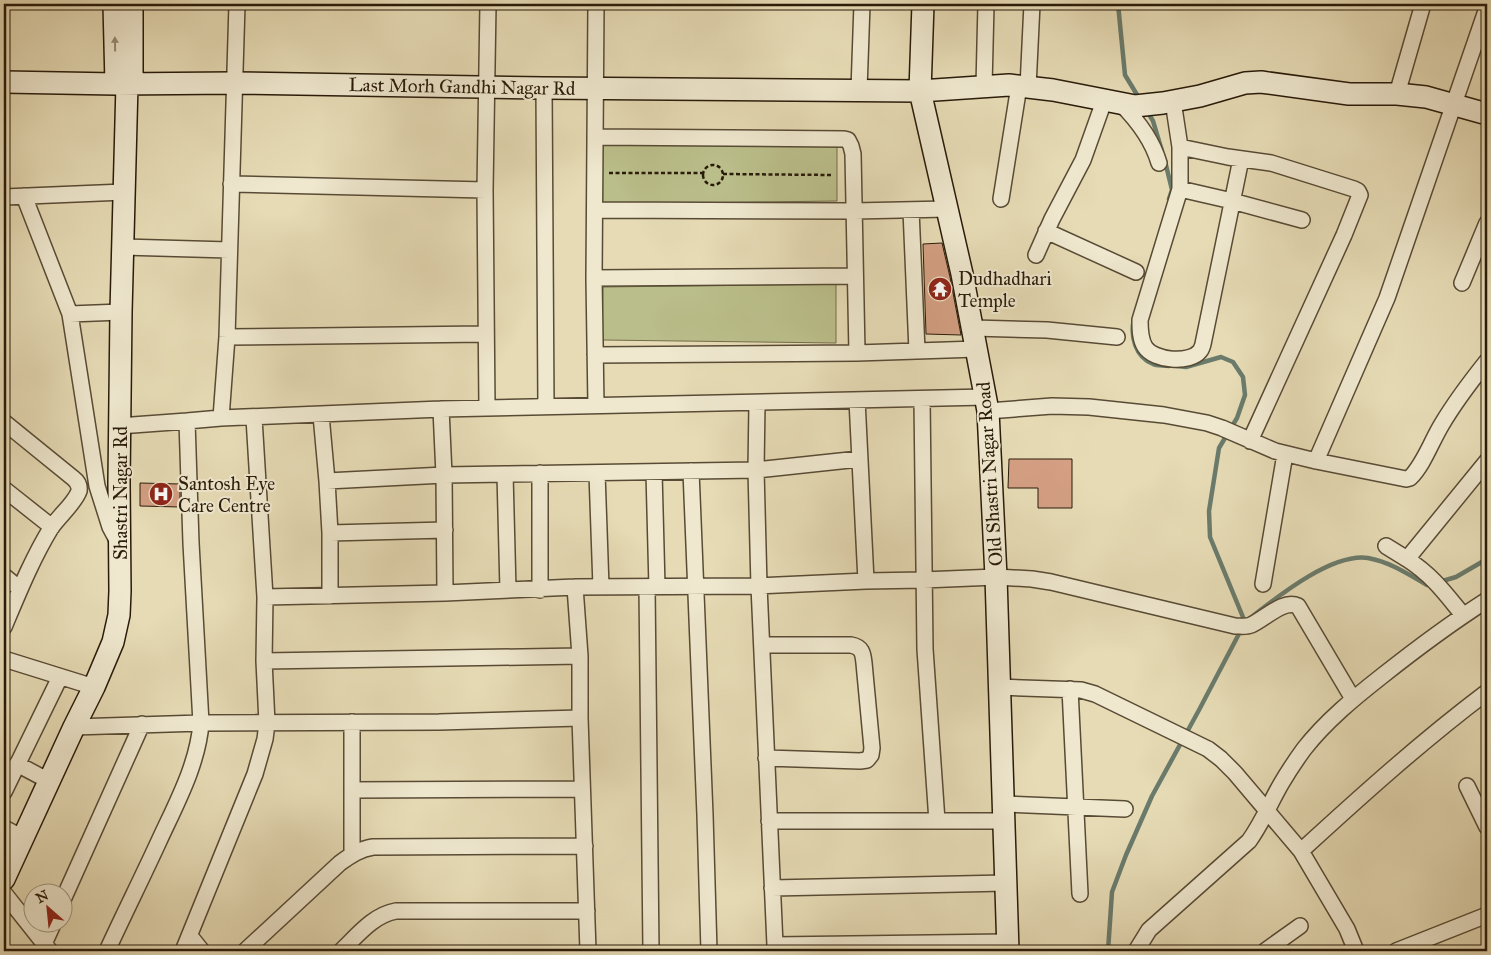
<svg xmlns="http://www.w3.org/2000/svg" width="1491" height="955" viewBox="0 0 1491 955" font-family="'IM FELL Great Primer',serif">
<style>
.green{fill:#babe8a;stroke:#726c4a}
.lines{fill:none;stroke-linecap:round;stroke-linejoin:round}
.stream{stroke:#6a7b6c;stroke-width:4.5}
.building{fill:#d49f83;stroke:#291b0a}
.street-casing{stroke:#584b35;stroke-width:18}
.secondary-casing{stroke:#291b0a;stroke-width:24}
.path{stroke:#291b0a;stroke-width:2.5;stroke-dasharray:4 2.5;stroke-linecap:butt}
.street{stroke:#efe8cf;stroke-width:15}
.secondary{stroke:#efe8cf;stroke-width:21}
.oneway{fill:#968c76}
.labels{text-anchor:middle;stroke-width:4;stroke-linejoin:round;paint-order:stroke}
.street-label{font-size:19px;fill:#291b0a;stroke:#efe8cf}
.poi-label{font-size:19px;fill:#291b0a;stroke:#efe8cf;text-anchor:start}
</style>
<rect width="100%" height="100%" fill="#e6dbb5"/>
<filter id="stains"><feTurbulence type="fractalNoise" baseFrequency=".004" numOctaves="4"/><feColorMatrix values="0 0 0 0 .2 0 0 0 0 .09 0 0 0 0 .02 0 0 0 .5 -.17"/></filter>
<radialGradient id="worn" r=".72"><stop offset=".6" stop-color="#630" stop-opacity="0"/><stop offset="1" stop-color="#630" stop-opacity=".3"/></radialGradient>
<path class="green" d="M837,141V201L602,204L601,145Z
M836,284V343L602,340L603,287Z"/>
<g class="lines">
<path class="stream" d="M1118,4L1125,75L1139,98
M1147,111L1153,121L1162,151
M1165,161L1172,190L1169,199
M1134,319C1130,336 1135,357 1153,364C1157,366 1164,365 1169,366
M1177,366L1186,367L1221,357L1233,362L1243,377L1245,395L1237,418L1219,448L1209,511L1210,537L1245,622
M1439,582L1456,577L1487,559
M1254,615C1281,594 1333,553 1368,558C1390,562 1408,574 1427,585L1431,584
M1108,951L1112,892L1126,855L1152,796L1199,710L1241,630"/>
</g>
<path class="building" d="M942,243L950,277L961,335L926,334L923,244Z
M1009,459H1072V508H1038V488H1008Z
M140,483L180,484V507L140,506Z"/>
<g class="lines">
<g class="street-casing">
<path id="street" d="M596,4L594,278L596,406
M1487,8L1387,298L1316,461L1406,479L1410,478C1424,464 1431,442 1442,424C1455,402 1471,381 1487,361
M984,86L986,4
M1028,87L1032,4
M544,88L546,407
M859,90L862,4
M1397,94L1423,4
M1173,101L1180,147V189L1140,320C1140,329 1140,339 1145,347C1154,361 1190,364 1200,351C1201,350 1203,345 1203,344L1241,159
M1121,104C1138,121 1152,139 1159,163
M595,137L844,139L848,140L851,146L853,154L857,353
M1180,147L1228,157L1271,163L1354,189L1358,191L1360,195L1344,235L1250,441
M231,184L485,190
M1180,189L1232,201L1302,220
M24,196L70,314L97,486L110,527L118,542
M4,197L124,192
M1001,199L1019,86
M595,210L854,211L947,209
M911,210L917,351
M1046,231L1136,272
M123,247L229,250
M1036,255L1052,219L1083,160L1104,101
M594,278L855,276
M1462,283L1487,223
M70,314L121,312
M973,328L1047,330L1117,337
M227,337L485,334
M595,355L857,353L977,349
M922,399L925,649L937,821
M857,400L866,581
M487,408L485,190L488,4
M441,409L444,475L445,593
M988,411L1052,406L1089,407L1164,415L1207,423L1222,428L1275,451L1316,461
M321,415L327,481L330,533V596
M221,418L227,337L237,4
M4,422L73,478C77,481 80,485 79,491C75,503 58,517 51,528C32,559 18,594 4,627
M119,426L187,421
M691,471L705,815L709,951
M654,472L657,587
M540,473V590
M597,473L601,587
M505,474L756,470L757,403
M327,481L444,475L505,474L508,590
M4,489L52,527
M330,533L445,530
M1386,546L1407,559
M4,576L20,589
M1263,584L1285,454
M575,587L580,656V718
M647,587L651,951
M265,597L445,593L575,587L759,586L866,581L923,580L996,577L1032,579L1051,582L1235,626C1241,626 1246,627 1251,625C1265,619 1283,599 1298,606L1353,699
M1463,615C1444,592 1433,576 1407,559L1487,461
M762,645H851C862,647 863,653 864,663L872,748L871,755L867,760L860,761L766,758
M4,659L94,687
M264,661L580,656
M998,687L1081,690L1095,694L1208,749L1221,759L1235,773L1301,851L1347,929L1356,951
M1070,689L1080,894
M74,727L201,723L439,722L580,718L588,951
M17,764L49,781
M1467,786L1487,827
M352,790L582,789
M4,792L60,677
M1003,804L1125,809
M769,821H1004
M4,828L23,838
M1301,851C1361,796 1422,741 1487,692
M352,854V722
M772,888L1006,883
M4,893L50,951
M62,902L142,724
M190,936L202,951
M44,944L54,922
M775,945L759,586L756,470L859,459
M107,951C124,914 142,878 159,841C176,804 198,764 201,723L191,543L187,421L221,418L441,409L986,397
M183,951L255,774L265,739L267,723L264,661L265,597L254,418
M245,951L340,863C351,855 360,849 373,847L585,846
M341,951C357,936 373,915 396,911H587
M775,951V945L1007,942
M1136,951L1149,930L1249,841C1262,823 1270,803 1281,784C1288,772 1296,760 1304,749C1326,721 1354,698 1382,676C1416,649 1451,623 1487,600
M1265,951L1300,926
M1396,951L1487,915"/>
</g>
<g class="secondary-casing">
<path id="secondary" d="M114,4L116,84
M132,4V84
M923,4L920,91L962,274L988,411L996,577L1008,951
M4,82L116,84L234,83L544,88L920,91L1009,85L1053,90L1135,106L1163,103L1200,96L1245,83L1261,82L1349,94H1397L1426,97L1487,114
M4,879L74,727L94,687L113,642L119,615L120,591L119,482L121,312L127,84"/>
</g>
<path class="path" d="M703 175a10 10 0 1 1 20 0a10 10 0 1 1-20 0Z
M609,173H704
M723,174L833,175"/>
<use href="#street" class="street"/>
<use href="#secondary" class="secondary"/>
</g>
<defs><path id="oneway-solid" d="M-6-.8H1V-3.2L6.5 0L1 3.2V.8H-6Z" transform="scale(1.25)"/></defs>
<use class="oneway" href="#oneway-solid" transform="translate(115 44) rotate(-91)"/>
<defs>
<g id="temple-disc" transform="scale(1.25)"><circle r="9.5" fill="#8f2418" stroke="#efe8cf"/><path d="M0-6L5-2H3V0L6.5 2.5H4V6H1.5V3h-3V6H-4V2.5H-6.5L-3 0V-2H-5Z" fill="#fff"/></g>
<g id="hospital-disc" transform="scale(1.25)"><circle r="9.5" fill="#8f2418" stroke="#efe8cf"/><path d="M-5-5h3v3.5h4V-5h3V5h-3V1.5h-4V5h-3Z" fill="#fff"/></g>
</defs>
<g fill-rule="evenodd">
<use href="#temple-disc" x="940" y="289"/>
<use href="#hospital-disc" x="161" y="494"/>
</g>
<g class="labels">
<g class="street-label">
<text transform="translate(462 86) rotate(1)" y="7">Last Morh Gandhi Nagar Rd</text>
<text transform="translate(989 474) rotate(-94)" y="7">Old Shastri Nagar Road</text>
<text transform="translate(120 493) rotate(-90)" y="7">Shastri Nagar Rd</text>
</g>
<g class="poi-label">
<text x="958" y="285">Dudhadhari<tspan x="958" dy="22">Temple</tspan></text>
<text x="178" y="490">Santosh Eye<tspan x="178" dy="22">Care Centre</tspan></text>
</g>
</g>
<rect width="1491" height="955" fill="none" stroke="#e6dbb5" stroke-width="20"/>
<rect x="5" y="5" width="1481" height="945" fill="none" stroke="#291b0a" stroke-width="2.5"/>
<rect x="10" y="10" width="1471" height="935" fill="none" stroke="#291b0a"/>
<g transform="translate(48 908) rotate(333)"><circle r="24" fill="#efe8cf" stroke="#a09680"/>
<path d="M0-4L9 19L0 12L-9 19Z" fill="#8f2418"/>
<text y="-8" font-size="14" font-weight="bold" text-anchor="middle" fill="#291b0a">N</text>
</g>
<rect width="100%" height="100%" filter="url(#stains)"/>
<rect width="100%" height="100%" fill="url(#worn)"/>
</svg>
